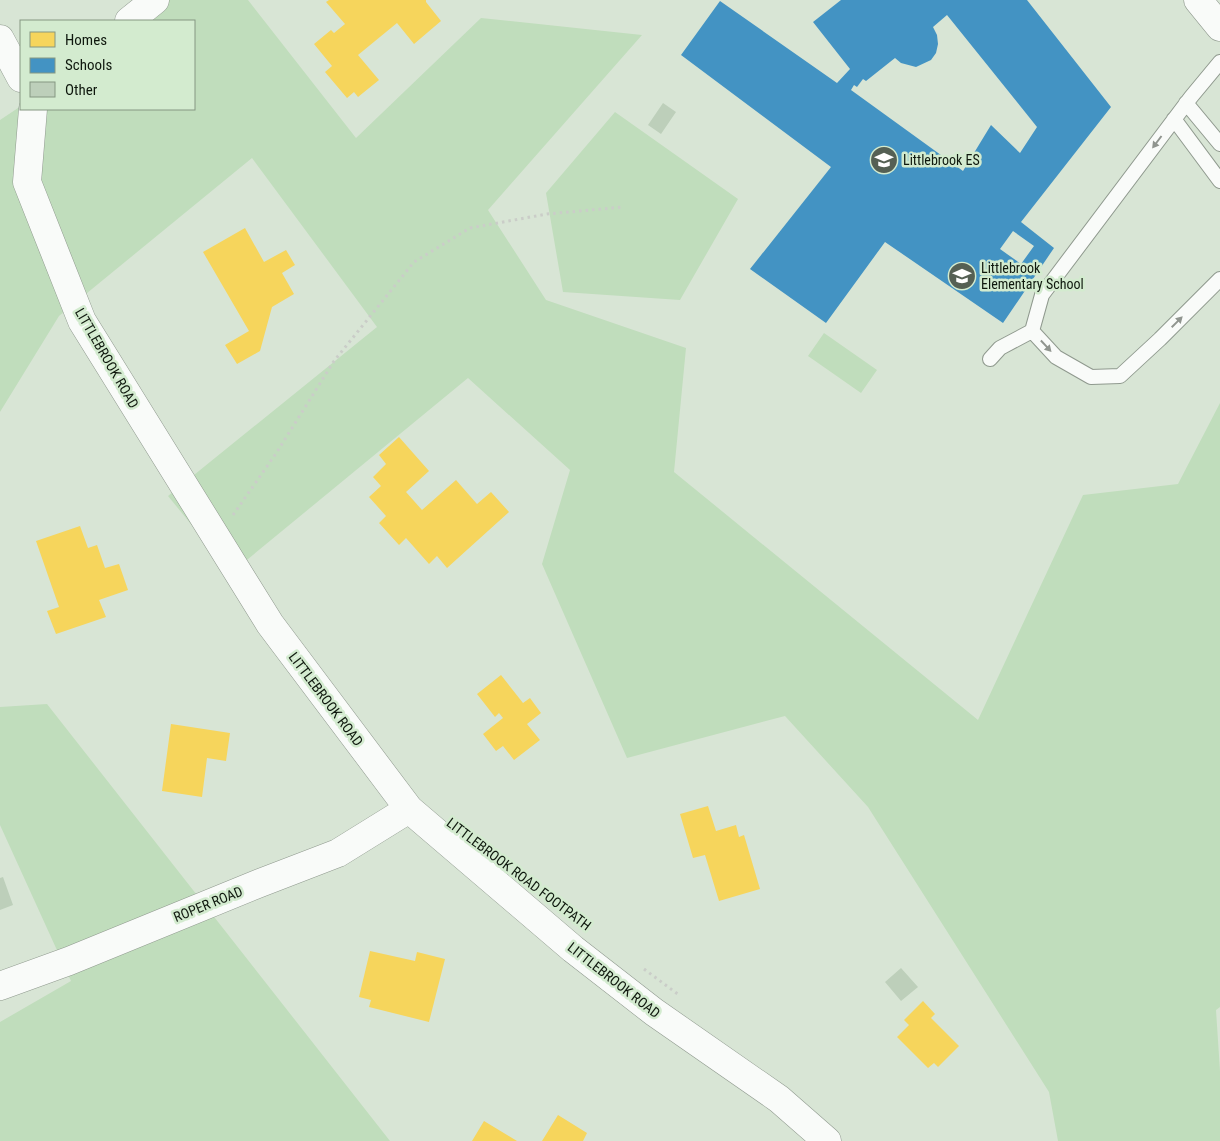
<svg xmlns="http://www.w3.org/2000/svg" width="1220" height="1141" viewBox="0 0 1220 1141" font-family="'Roboto Condensed',sans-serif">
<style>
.green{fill:#c0ddbc}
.homes{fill:#f6d55c}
.schools{fill:#4393c3;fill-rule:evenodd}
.building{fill:#bdcfba}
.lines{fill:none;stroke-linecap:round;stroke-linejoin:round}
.lane-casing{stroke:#8f998e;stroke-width:16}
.street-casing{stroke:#8f998e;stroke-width:29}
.path{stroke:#cacdc8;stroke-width:3;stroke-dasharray:2.5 4;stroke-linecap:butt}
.lane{stroke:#f9fbf9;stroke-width:14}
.street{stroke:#f9fbf9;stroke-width:28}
.oneway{fill:#90958f}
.labels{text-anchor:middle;stroke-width:5;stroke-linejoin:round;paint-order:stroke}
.poi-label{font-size:14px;fill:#0f180e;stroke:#d3ebcf;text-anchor:start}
.street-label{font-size:14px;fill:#0f180e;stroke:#d3ebcf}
</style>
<rect width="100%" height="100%" fill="#d8e5d5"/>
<path class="green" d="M151,0H248L356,138L481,18L642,35L488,210L546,300L686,348L674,472L978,720L1083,495L1178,484L1220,403V1007L1216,1010L1220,1071V1141H1058L1049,1092L868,807L785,716L627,758L542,564L570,470L468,378L231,573L168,496L377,327L252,158L59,316L0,412V120L21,106V109H194V21H125Z
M615,112L738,199L680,300L563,292L546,193Z
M824,333L877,370L861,393L808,356Z
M47,704L390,1141H0V1022L71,981L0,825V707Z"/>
<path class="homes" d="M329,0H426V2L441,21L414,44L397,23L358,55L379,80L358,97L354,92L347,98L325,72L332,66L314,44L331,30L334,33L345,24L326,2Z
M245,228L264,262L286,250L295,265L282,273L294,294L272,307L260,351L237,364L225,345L249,331L203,252Z
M399,437L429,471L406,492L422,510L456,480L477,504L491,492L509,512L447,568L437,556L429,564L406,538L399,545L379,523L386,516L369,497L381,486L373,477L386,464L379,455Z
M80,526L88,548L97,545L105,568L119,564L128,590L99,600L106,617L56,634L47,611L59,607L36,541Z
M501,675L523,703L530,698L541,713L527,724L540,740L514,760L503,746L496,751L483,734L503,718L499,713L495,717L477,694Z
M171,724L230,733L226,761L207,758L202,797L162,791Z
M708,806L716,831L736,825L739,837L744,835L760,889L719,901L705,855L693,858L680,814Z
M370,951L415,961L417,952L445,959L429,1022L369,1007L371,1000L359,997Z
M923,1001L935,1014L931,1018L959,1046L938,1067L934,1063L928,1068L897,1037L909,1025L904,1020Z
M558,1115L587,1133L583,1141H542Z
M484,1121L517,1141H472Z"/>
<path class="schools" d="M841,0H1027L1111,107L1021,222L1054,248L1003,323L885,242L826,323L750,269L831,167L681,55L720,1L837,83L850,69L813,22ZM947,15L1037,127L1020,153L991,125L963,171L851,90L854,85L857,87L863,79L866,81L895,58L901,63L916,67L931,60L936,53L938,44L937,35L933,27ZM1013,231L1034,246L1021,264L1000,249Z"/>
<path class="building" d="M663,103L676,112L661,134L648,125Z
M3,877L13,905L0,910V878Z
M901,968L918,987L901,1001L885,982Z"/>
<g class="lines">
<g class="lane-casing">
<path id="lane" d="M1220,62L1191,97L1042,295L1032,331L1056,357L1091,377L1120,376L1160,339L1220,279
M1186,103L1220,144
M1174,119L1220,181
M990,359L1000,348L1032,331"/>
</g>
<g class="street-casing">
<path id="street" d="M1198,0L1220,27
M129,21L155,0
M0,39L21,78
M33,109L27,182L82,321L270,624L409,809L573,949L654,1012L779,1099L827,1141
M0,986L69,961L260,883L338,853L409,809"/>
</g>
<path class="path" d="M233,515L277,452L334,361L414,262L470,228L547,214L623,207
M644,969L679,995"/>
<use href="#lane" class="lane"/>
<use href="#street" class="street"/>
</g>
<defs><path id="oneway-solid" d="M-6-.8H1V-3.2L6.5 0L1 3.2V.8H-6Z" transform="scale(1.25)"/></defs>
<g class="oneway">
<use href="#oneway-solid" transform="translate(1157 142) rotate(127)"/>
<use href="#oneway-solid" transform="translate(1177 322) rotate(-45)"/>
<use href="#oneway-solid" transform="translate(1046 346) rotate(47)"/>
</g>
<defs>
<g id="school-disc" transform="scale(1.4375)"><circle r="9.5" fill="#556054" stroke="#d3ebcf"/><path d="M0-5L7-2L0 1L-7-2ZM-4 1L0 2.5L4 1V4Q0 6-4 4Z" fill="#fff"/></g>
</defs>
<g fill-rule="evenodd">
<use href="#school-disc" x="884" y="160"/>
<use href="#school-disc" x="962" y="276"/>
</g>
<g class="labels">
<g class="poi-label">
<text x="903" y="165">Littlebrook ES</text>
<text x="981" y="273">Littlebrook<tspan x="981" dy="16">Elementary School</tspan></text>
</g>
<g class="street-label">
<text transform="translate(107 358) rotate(60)" y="5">LITTLEBROOK ROAD</text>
<text transform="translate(326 699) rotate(53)" y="5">LITTLEBROOK ROAD</text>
<text transform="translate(519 874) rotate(37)" y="5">LITTLEBROOK ROAD FOOTPATH</text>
<text transform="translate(208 904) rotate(-22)" y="5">ROPER ROAD</text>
<text transform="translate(614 980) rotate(38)" y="5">LITTLEBROOK ROAD</text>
</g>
</g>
<rect x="20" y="20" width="175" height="90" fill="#d3ebcf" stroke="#859782"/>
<rect x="30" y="32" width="25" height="15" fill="#f6d55c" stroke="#859782"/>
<text x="65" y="45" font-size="15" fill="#0f180e">Homes</text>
<rect x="30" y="58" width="25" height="15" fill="#4393c3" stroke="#859782"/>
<text x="65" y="70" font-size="15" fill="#0f180e">Schools</text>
<rect x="30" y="82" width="25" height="15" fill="#bdcfba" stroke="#859782"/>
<text x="65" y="95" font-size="15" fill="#0f180e">Other</text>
</svg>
